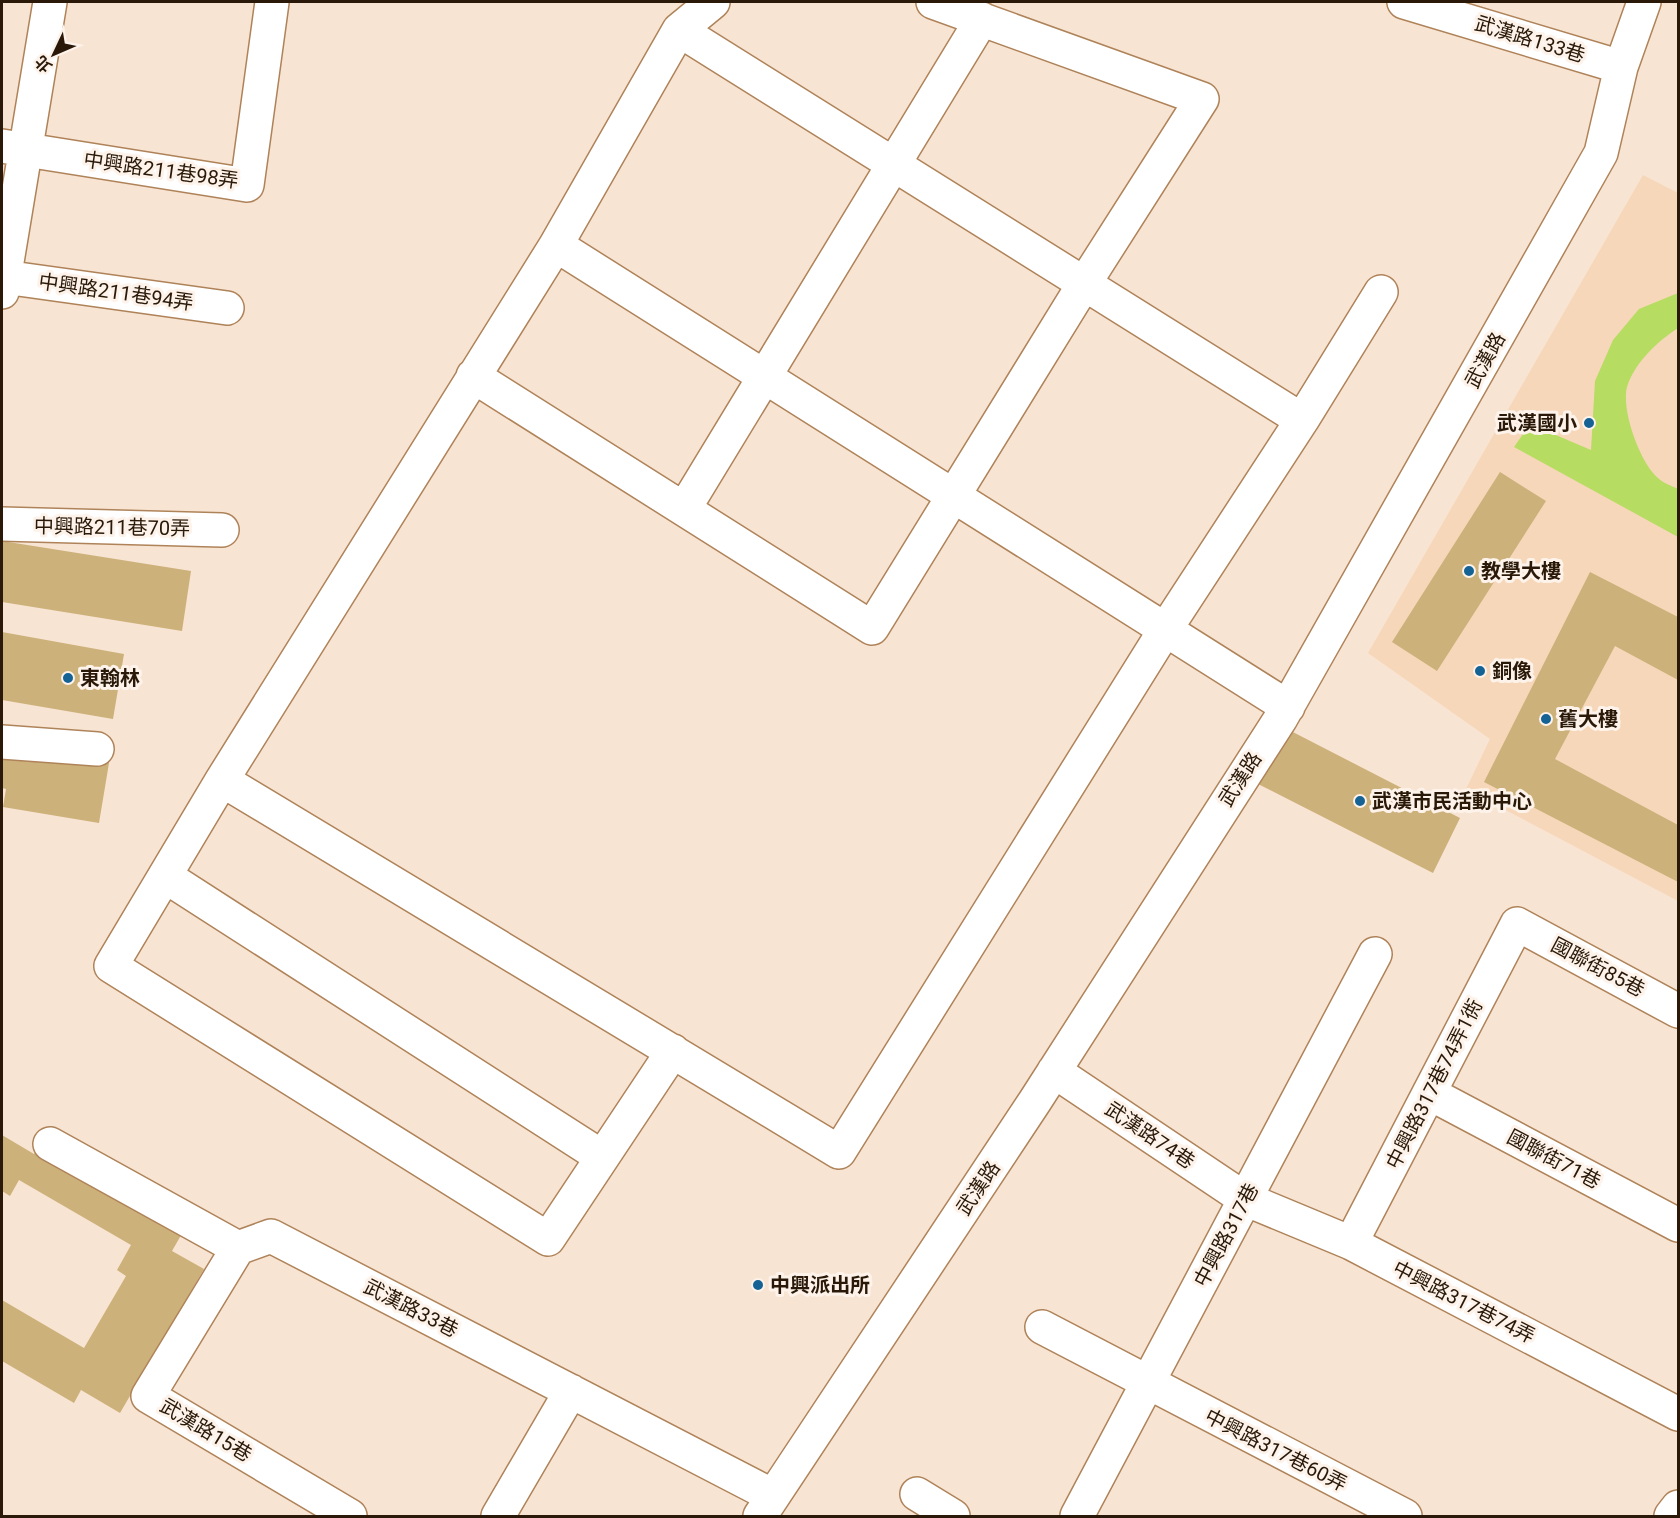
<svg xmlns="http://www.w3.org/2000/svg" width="1680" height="1518" viewBox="0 0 1680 1518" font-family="Roboto,'Noto Sans TC',sans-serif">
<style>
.built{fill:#f7d7b9}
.green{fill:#b6dc62}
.building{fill:#cdb17a}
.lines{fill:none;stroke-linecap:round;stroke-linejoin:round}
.minor-casing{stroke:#af8359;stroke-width:36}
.minor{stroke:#fff;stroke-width:33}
.poi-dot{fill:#156295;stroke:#fdf3ea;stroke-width:2}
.labels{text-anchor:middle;stroke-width:6;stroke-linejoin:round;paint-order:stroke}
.street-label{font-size:20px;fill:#2a1908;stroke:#fdf3ea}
.poi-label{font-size:20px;font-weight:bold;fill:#2a1908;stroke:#fdf3ea;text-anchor:start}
</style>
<rect width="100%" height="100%" fill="#f8e4d3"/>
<path class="built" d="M1643,175L1678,193V901L1466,789L1490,739L1368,653Z"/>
<path class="green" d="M1678,293V328C1657,342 1635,362 1627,387C1621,410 1640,463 1658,478C1663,483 1672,486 1678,489V537L1514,447L1530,424L1591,450L1595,381L1613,340L1639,309Z"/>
<path class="building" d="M1500,472L1546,501L1437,671L1392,642Z
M2,541L191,571L182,631L2,602Z
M1590,572L1678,617V680L1615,646L1555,759L1678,825V882L1484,782Z
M2,632L124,654L113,719L2,700Z
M1287,729L1460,818L1433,873L1258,784Z
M2,745L109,763L99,823L3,807L6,789L2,788Z
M2,1135L34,1154L39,1146L184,1230L172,1251L204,1269L120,1413L81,1390L74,1403L2,1361V1300L84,1348L126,1276L117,1270L131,1245L19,1180L10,1196L2,1191Z"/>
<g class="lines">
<g class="minor-casing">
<path id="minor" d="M1404,2L1621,67
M679,30L713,2
M2,146L247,185L272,2
M556,245L222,780L839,1152L1165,630L1302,420L1381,292
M4,277L227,308
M2,292L50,2
M473,376L872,628L1084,284L1202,99L933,2
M684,509L982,19
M2,524L222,530
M1288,707L556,245L679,30L1302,420
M2,742L97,749
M222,780L111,966L548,1239L673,1051
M165,876L602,1157
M1054,1071L1245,1199L1351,1243L1678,1414
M1429,1093L1678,1225
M50,1144L238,1248L271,1236L773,1496
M1351,1243L1517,924L1678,1011
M238,1248L148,1396L350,1516
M1042,1327L1405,1516
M917,1494L953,1516
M498,1516L571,1391
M760,1516L1035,1101L1281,718L1601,153L1621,67L1644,2
M1077,1516L1375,954
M1671,1516L1678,1507"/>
</g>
<use href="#minor" class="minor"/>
</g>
<g class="poi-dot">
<circle cx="1589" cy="423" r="6"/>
<circle cx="1469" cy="571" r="6"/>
<circle cx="1480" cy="671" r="6"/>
<circle cx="68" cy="678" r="6"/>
<circle cx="1546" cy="719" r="6"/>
<circle cx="1360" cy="801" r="6"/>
<circle cx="758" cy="1285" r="6"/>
</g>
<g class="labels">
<g class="street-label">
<text transform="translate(1530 39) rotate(17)" y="7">武漢路133巷</text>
<text transform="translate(161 170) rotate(8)" y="7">中興路211巷98弄</text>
<text transform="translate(116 292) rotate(8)" y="7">中興路211巷94弄</text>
<text transform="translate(1485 360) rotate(-61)" y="7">武漢路</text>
<text transform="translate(112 527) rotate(1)" y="7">中興路211巷70弄</text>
<text transform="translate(1240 779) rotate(-57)" y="7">武漢路</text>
<text transform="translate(1598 967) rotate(28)" y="7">國聯街85巷</text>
<text transform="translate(1434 1084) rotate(-63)" y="7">中興路317巷74弄1衖</text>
<text transform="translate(1150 1135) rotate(34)" y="7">武漢路74巷</text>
<text transform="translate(1554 1159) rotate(28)" y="7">國聯街71巷</text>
<text transform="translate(978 1188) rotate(-56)" y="7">武漢路</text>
<text transform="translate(1226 1235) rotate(-62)" y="7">中興路317巷</text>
<text transform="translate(1464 1302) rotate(27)" y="7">中興路317巷74弄</text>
<text transform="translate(411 1308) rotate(27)" y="7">武漢路33巷</text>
<text transform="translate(206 1430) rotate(31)" y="7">武漢路15巷</text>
<text transform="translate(1276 1450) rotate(27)" y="7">中興路317巷60弄</text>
</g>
<g class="poi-label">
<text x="1577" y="430" text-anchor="end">武漢國小</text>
<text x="1481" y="578">教學大樓</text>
<text x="1492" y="678">銅像</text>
<text x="80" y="685">東翰林</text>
<text x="1558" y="726">舊大樓</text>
<text x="1372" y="808">武漢市民活動中心</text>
<text x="770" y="1292">中興派出所</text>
</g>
</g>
<rect width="1680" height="1518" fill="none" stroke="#2a1908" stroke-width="6"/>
<g transform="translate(54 54) rotate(226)" stroke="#fdf3ea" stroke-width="4.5" paint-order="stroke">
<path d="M0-4.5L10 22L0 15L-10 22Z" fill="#2a1908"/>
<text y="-9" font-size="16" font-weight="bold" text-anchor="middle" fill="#2a1908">北</text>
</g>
</svg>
